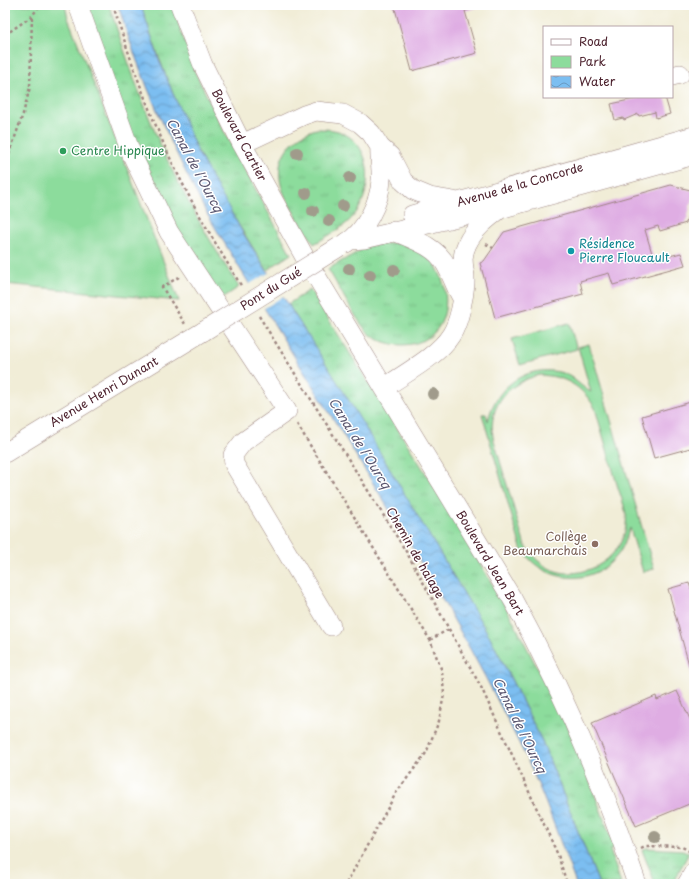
<svg xmlns="http://www.w3.org/2000/svg" width="699" height="889" viewBox="0 0 699 889" font-family="'Playpen Sans',sans-serif">
<style>
.grass{fill:url(#grass-tufts);stroke:#6b7e64}
.park{fill:#8cdc9c;stroke:#6b7e64;fill-rule:evenodd}
.water{fill:url(#water-waves);stroke:#626e8e}
.pier{fill:#f1edd7}
.building{fill:#dfade3}
.lines{fill:none;stroke-linecap:round;stroke-linejoin:round}
.minor-casing{stroke:#9e8681;stroke-width:20}
.path{stroke:#9e8681;stroke-width:2.5;stroke-dasharray:3 3;stroke-linecap:butt}
.minor{stroke:#fff;stroke-width:19}
.minor-bridge-casing{stroke:#9e8681;stroke-width:20;stroke-linecap:butt}
.minor-bridge{stroke:#fff;stroke-width:19}
.tree{fill:#a09b8b}
.leisure-dot{fill:#2e9e5b;stroke:#fff;stroke-width:1.5}
.culture-dot{fill:#0f9aa8;stroke:#fff;stroke-width:1.5}
.education-dot{fill:#8d6e63;stroke:#fff;stroke-width:1.5}
.labels{text-anchor:middle;stroke-width:3;stroke-linejoin:round;paint-order:stroke}
.street-label{font-size:12px;fill:#4a1f2b;stroke:#fff}
.leisure-label{font-size:12px;fill:#27864d;stroke:#fff;text-anchor:start}
.culture-label{font-size:12px;fill:#0d838f;stroke:#fff;text-anchor:start}
.education-label{font-size:12px;fill:#785e54;stroke:#fff;text-anchor:end}
.water-label{font-size:13px;font-style:italic;fill:#5b5770;stroke:#fff}
</style>
<defs>
<pattern id="grass-tufts" width="24" height="20" patternUnits="userSpaceOnUse"><rect width="24" height="20" fill="#8cdc9c"/><path d="M3 7l-1-3M5 7V3M7 7l1-3M15 17l-1-3M17 17v-4M19 17l1-3" fill="none" stroke="#7abc87"/></pattern>
<pattern id="water-waves" width="16" height="10" patternUnits="userSpaceOnUse"><rect width="16" height="10" fill="#7bbef1"/><path d="M0 5q4-4 8 0t8 0" fill="none" stroke="#679ac3"/></pattern>
</defs>
<rect width="100%" height="100%" fill="#fff"/>
<filter id="ink" filterUnits="userSpaceOnUse"><feTurbulence type="fractalNoise" baseFrequency=".025" numOctaves="2"/><feDisplacementMap in="SourceGraphic" scale="8" xChannelSelector="R" yChannelSelector="G"/><feConvolveMatrix kernelMatrix="1 2 1 2 8 2 1 2 1" color-interpolation-filters="sRGB"/></filter>
<filter id="wash" filterUnits="userSpaceOnUse"><feTurbulence type="fractalNoise" baseFrequency=".012" numOctaves="4" result="noise"/><feDisplacementMap in="SourceGraphic" scale="16" xChannelSelector="R" yChannelSelector="G"/><feGaussianBlur stdDeviation="0.9" result="paint"/><feColorMatrix in="noise" values="0 0 0 0 0 0 0 0 0 0 0 0 0 0 0 0 0 1.4 0 .05"/><feComposite in="paint" operator="in"/></filter>
<g filter="url(#wash)">
<rect width="100%" height="100%" fill="#f1edd7"/>
<path class="grass" d="M86,5H109C128,63 148,121 175,176C194,214 216,251 239,287L218,301L169,222L118,110Z
M141,5H172L195,72L228,139L291,254L267,270C243,232 218,193 198,152C176,104 157,55 141,5Z
M316,129C323,129 331,129 338,131C373,143 374,187 356,213C346,227 329,235 314,244C306,230 288,206 283,191C272,161 288,138 316,129Z
M405,241C412,245 421,247 427,252C431,255 434,263 437,268C455,300 446,344 403,345C392,345 380,342 371,335C358,325 338,285 328,269L368,246Z
M310,290L442,499L508,611L573,737L615,848L610,850L621,884H599L542,741L490,637L288,304Z
M647,848L683,850L689,853L672,884L655,883L642,850Z"/>
<path class="park" d="M5,5H65L68,18L179,301L5,284Z
M569,323L577,349L520,365L512,339Z
M589,344L654,569L643,572L630,528C626,538 623,550 615,558C588,589 541,581 521,548L482,414H486L488,421C495,386 528,363 563,373C574,377 581,387 591,392L578,347ZM539,375C565,376 582,386 595,408C602,432 609,457 616,481C619,492 624,503 626,514C630,546 601,573 570,573C551,574 533,560 524,543L493,437C488,404 509,383 539,375Z"/>
<path class="water" d="M118,5H141L160,62L198,153L243,233L345,394L490,637L542,741L599,884H576C560,841 545,797 525,755C434,567 314,394 207,214C172,147 140,78 118,5Z"/>
<path class="pier" d="M270,272L285,295L263,309L248,285Z"/>
<g id="blocks">
<path class="building" d="M394,5H484L465,11L477,53L412,71Z
M643,97H665L670,114L656,118L655,112L639,116L638,114L624,120L623,118L615,120L611,104Z
M671,185L694,191L686,223L660,231L658,226L645,230L654,260L681,253L685,265L613,285L609,273L580,281L583,294L495,318L480,263L484,261L504,232Z
M694,401V447L654,458L642,416Z
M689,583L691,589H694V683L668,589Z
M677,691L694,728V773L689,775L694,787V802L636,826L592,723L656,696L657,700Z"/>
</g>
</g>
<g filter="url(#ink)">
<use href="#blocks" fill-opacity="0" stroke="#9e8681" stroke-width="1"/>
<g class="lines">
<g class="minor-casing">
<path id="minor" d="M78,5L131,153L169,232L287,411L243,442L233,455L234,464L331,626
M180,5L203,65L242,144L307,261L513,600C563,691 604,786 637,884
M672,76L680,74
M242,144L304,115L316,111L343,114L360,123L371,133L380,147L390,156L403,181L413,190L430,197L454,201
M412,215L694,136
M394,231C412,239 436,246 446,265C452,275 455,286 461,296
M351,240L364,239L487,210L500,209L694,155
M346,243C365,232 380,202 381,180C382,169 379,159 380,147
M384,388C405,373 438,356 451,335C459,323 464,297 465,283C466,268 459,261 467,244C474,229 487,219 500,209
M5,453L204,331
M687,884L694,872"/>
</g>
<path class="path" d="M113,5C127,50 143,96 162,140C184,191 213,240 242,287
M5,35L32,16L40,5
M5,166L23,114L30,87L32,16
M486,244L493,248
M179,277L162,287L185,324
M259,316L407,553L481,687L558,855L567,884
M297,424L430,640L442,671L444,694L439,721L426,753L396,793L346,884
M430,640L449,629
M641,848L645,846L682,847L693,853"/>
<use href="#minor" class="minor"/>
<g class="minor-bridge-casing">
<path id="minor-bridge" d="M204,331L339,247"/>
</g>
<use href="#minor-bridge" class="minor-bridge"/>
</g>
<g class="tree">
<circle cx="297" cy="153" r="6"/>
<circle cx="350" cy="178" r="6"/>
<circle cx="306" cy="193" r="6"/>
<circle cx="343" cy="206" r="6"/>
<circle cx="313" cy="211" r="6"/>
<circle cx="329" cy="221" r="6"/>
<circle cx="349" cy="269" r="6"/>
<circle cx="394" cy="270" r="6"/>
<circle cx="370" cy="275" r="6"/>
<circle cx="433" cy="394" r="6"/>
<circle cx="655" cy="837" r="6"/>
</g>
</g>
<circle class="leisure-dot" cx="63" cy="151" r="4"/>
<circle class="culture-dot" cx="571" cy="251" r="4"/>
<circle class="education-dot" cx="595" cy="544" r="4"/>
<g class="labels">
<g class="street-label">
<text transform="translate(239 135) rotate(62)" y="4">Boulevard Cartier</text>
<text transform="translate(520 185) rotate(-16)" y="4">Avenue de la Concorde</text>
<text transform="translate(271 289) rotate(-32)" y="4">Pont du Gué</text>
<text transform="translate(104 392) rotate(-31)" y="4">Avenue Henri Dunant</text>
<text transform="translate(415 553) rotate(60)" y="4">Chemin de halage</text>
<text transform="translate(490 563) rotate(59)" y="4">Boulevard Jean Bart</text>
</g>
<g class="leisure-label">
<text x="71" y="155">Centre Hippique</text>
</g>
<g class="culture-label">
<text x="579" y="248">Résidence<tspan x="579" dy="14">Pierre Floucault</tspan></text>
</g>
<g class="education-label">
<text x="587" y="541">Collège<tspan x="587" dy="14">Beaumarchais</tspan></text>
</g>
<g class="water-label">
<text transform="translate(195 165) rotate(62)" y="5">Canal de l'Ourcq</text>
<text transform="translate(360 443) rotate(58)" y="5">Canal de l'Ourcq</text>
<text transform="translate(520 725) rotate(64)" y="5">Canal de l'Ourcq</text>
</g>
</g>
<rect width="699" height="889" fill="none" stroke="#fff" stroke-width="20"/>
<rect x="543" y="26" width="130" height="72" fill="#ffffff" stroke="#b7a5aa"/>
<rect x="551" y="39" width="20" height="6" fill="#ffffff" stroke="#b7a5aa"/>
<text x="579" y="46" font-size="12" fill="#4a1f2b">Road</text>
<rect x="551" y="56" width="20" height="12" fill="#8cdc9c" stroke="#b7a5aa"/>
<text x="579" y="66" font-size="12" fill="#4a1f2b">Park</text>
<rect x="551" y="76" width="20" height="12" fill="url(#water-waves)" stroke="#b7a5aa"/>
<text x="579" y="86" font-size="12" fill="#4a1f2b">Water</text>
</svg>
